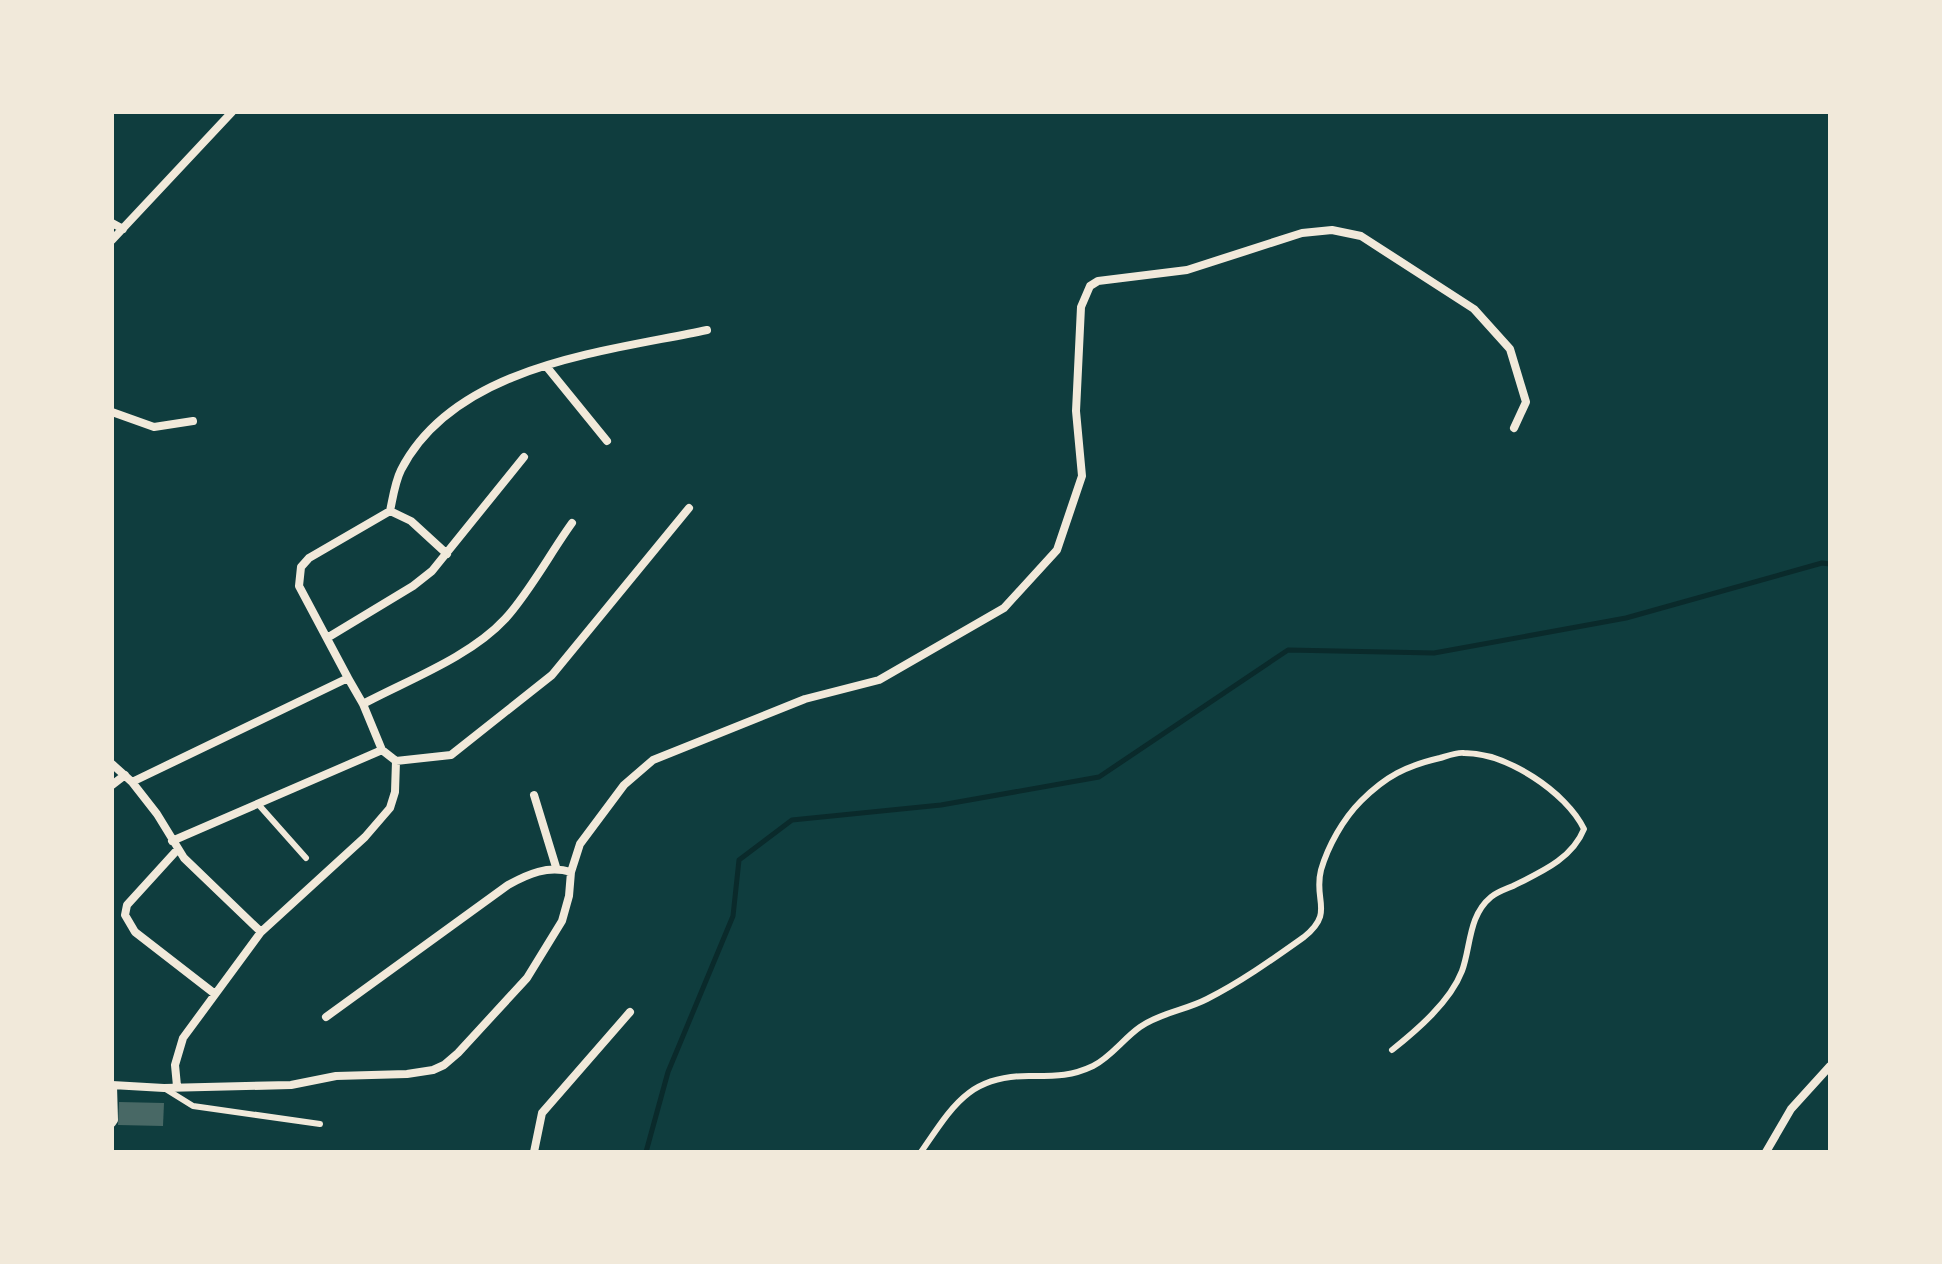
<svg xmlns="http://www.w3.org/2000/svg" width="1942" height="1264" viewBox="0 0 1942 1264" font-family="'Crimson Pro',serif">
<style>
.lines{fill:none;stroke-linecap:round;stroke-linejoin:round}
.stream{stroke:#0a2a2b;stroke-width:5}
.building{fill:#486865}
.service{stroke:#f1e9da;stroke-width:6}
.minor{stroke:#f1e9da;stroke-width:8}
</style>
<rect width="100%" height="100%" fill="#0f3d3e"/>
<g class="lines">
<path class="stream" d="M646,1152L668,1072L733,916L739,860L792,820L941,805L1099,777L1288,650L1434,653L1626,618L1822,563L1830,564"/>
</g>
<path class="building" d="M119,1102L164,1103L163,1126L118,1125Z"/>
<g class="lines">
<path class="service" d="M258,804L306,858
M164,1088L193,1106L320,1124
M921,1152C954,1104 970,1074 1034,1076C1057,1076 1072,1076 1093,1066C1111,1057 1123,1039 1140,1027C1160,1013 1186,1010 1207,999C1241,982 1273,959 1304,937C1335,912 1313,901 1321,870C1328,846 1343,819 1361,801C1386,776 1406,766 1440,758C1447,756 1457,752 1464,753C1507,753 1566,792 1584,829C1572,859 1541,872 1513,886C1506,889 1497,892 1491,897C1468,916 1471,947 1462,971C1450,1002 1417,1030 1392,1050"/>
<path class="minor" d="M112,223L123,229
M112,240L232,112
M546,366L607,441
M112,412L154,427L193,421
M390,511C393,497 395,482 401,470C455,365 604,352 707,330
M390,511L411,521L447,554
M327,638L413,586L432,571L524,457
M348,678L299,586L301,567L309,558L390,511
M363,704C408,680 470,657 505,619C529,593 551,552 572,523
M112,764L132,782L157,814L184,858L261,932
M132,782L348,678L363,704L382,750
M112,785L125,775
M534,795L556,867
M172,841L382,750L396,761L451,755L552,675L689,508
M178,849L127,905L125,915L135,932L215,994
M326,1017L508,885C528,874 548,865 571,872
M112,1085L164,1088L291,1085L336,1076L407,1074L433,1070L444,1065L458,1053L527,978L562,921L569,896L571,872L580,844L624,785L653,760L805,699L879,680L1004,608L1057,550L1082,476L1076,411L1081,307L1090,286L1098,281L1187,270L1302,233L1332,230L1361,236L1474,309L1510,349L1526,402L1514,428
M177,1086L175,1065L183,1038L261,932L365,837L390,808L395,792L396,761
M112,1123L114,1120L113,1086
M534,1152L542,1113L630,1012
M1766,1152L1791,1109L1830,1066"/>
</g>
<rect width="1942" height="1264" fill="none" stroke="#f1e9da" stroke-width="228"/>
</svg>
